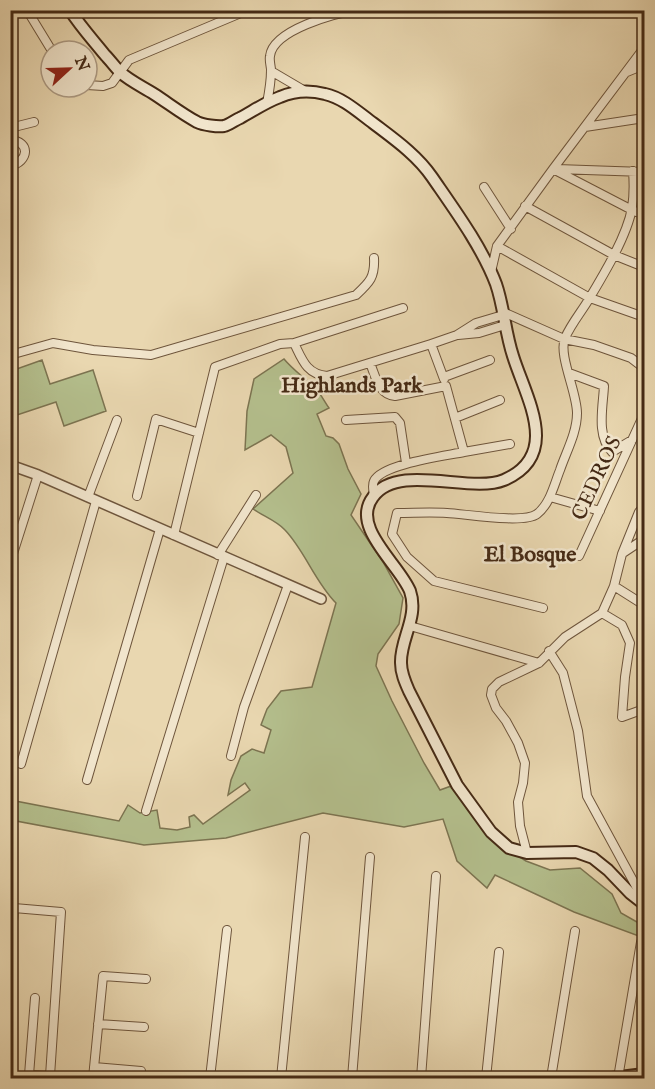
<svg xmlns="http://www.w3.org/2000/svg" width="655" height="1089" viewBox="0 0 655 1089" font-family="'IM FELL English',serif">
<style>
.green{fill:#b4bf8d;stroke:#7c7451;stroke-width:1.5}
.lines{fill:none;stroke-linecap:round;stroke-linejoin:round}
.minor-casing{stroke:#6e553c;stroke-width:10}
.tertiary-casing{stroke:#6e553c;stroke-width:12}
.secondary-casing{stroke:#452a15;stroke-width:14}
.minor{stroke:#f1e5cc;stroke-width:8}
.tertiary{stroke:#f1e5cc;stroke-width:9}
.secondary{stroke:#f1e5cc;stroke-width:10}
.labels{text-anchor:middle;stroke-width:5;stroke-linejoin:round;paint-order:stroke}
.street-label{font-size:21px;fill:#452a15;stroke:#f1e5cc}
.neighbourhood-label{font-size:22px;font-weight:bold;fill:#452a15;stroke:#f1e5cc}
</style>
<rect width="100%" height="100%" fill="#e9d7b0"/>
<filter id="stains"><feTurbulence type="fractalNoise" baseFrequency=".00333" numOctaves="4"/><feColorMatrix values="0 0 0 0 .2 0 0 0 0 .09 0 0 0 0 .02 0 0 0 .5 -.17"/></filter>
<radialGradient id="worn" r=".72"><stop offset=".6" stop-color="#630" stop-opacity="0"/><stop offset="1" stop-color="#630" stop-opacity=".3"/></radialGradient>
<path class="green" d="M284,359C294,371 304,377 314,387C320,392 324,401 329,408L317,414L326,436L333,438L339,444L348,469L361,494L351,515L383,562L403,598L399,624L378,654L376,666L392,701L424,763L440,790L454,785L507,849L526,861L550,870L580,868L612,894L621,913L644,926V938L574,912L495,875L487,888L457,861L443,819L404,827L323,813L226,838L144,845L11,820L10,800L119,821L128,805L140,813L157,810L160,828L177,830L190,827L189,817L194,815L203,824L250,790L245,783L228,795L231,780L241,756L252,749L264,753L271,730L261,725L267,709L281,691L312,687L336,603C315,582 305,551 285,530C277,521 263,516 253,509L293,473L286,447L271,435L245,450L247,411L254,379Z
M42,360L50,384L93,370L106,411L64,426L56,402L11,417V371Z"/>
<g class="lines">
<g class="minor-casing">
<path id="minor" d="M27,10L52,51
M271,71L305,91
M627,72L644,65
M87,85L103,86L112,83L129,60L248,10
M267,103C269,93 271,81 271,70C271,66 269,61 270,56C273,30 335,13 358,10
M585,127L644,118
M10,128L34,122
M10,140C31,141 29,162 10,166
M553,169L632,210L644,215
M557,169L644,172
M484,187L511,229
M525,206L614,255L644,267
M497,246L590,298L644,317
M491,272L497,246L553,169L644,48
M503,312L564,339L594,345L631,358L644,368
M458,335L479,333L505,325
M294,343L403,308
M431,344L444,379
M10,355L53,343L93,350L151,355L356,295C370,282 375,277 374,258
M370,363C376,377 378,394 395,396L446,386L464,452C445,456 382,464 374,481C372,485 373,490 374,495
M569,373L604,386C603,407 596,436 612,452L632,440
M444,377L490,360
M455,418L500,400
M346,420L395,417L400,423L406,463
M464,452L510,444
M137,496L156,419L199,433
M88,497L117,420
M550,497L600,511
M174,535L215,367L280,344L294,343C302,359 306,374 327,376L431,344L457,335L476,323L503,315
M623,553L644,539
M218,555L256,495
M579,556L644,414
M10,563L38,475
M614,586L644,605
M543,608L434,581L407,557L392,534L397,513C414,513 430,512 447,513C466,514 524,524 537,514C550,504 554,485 560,470C566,452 577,433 577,413C577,392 558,355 565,338C571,324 582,311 589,299C604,274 627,236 632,208C634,196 634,184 633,171
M602,613L622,625L630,643L625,677L622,717L644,709
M410,626L539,663
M549,651L563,673L578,731L587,796L644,901
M231,756L244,707L288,585
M21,764L96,501
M87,780L160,529
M146,811L224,557
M527,853L520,826L518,802L523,783L525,763L518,743L506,721L496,708L491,695L492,689L499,682L539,663L565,637L602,613L614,586L622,554L639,512L644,506
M10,933L12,934L14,908L61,912L50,1076L29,1075L35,998
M10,964L12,934
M98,1024L144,1027
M94,1067L141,1071
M93,1078L103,976L146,979
M210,1078L227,930
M281,1078L305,837
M352,1078L370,857
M421,1078L436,876
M486,1078L499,952
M551,1078L575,931
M618,1078L641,942"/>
</g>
<g class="tertiary-casing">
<path id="tertiary" d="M10,465L38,475L321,599"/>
</g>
<g class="secondary-casing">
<path id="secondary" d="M70,10C80,26 93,40 105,55C110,60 115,67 120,72C130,81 143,87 154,94C168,103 182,114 197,122C203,125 218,127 224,126C229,125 235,120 240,118C253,111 266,102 280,97C294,91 310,90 325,94C343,98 358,112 373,123C394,139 417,155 432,177C454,209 482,247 496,284C504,307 505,332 513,356C526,398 562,455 504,480C470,494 398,462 373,497C350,527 399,564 410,591C419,617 400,639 401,663C401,673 405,682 409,691L457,785L491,832L509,848L527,853L576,852L593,858L608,870L630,893L644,904
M612,1078L644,1074"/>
</g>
<use href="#minor" class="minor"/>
<use href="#tertiary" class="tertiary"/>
<use href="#secondary" class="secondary"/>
</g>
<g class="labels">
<g class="street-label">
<text transform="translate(596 478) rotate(-65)" y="7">CEDROS</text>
</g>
<g class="neighbourhood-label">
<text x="352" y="392">Highlands Park</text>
<text x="530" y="561">El Bosque</text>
</g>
</g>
<rect width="655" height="1089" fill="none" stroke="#e9d7b0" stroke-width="36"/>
<rect x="12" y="12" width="631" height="1065" fill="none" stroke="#452a15" stroke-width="3"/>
<rect x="18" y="18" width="619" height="1053" fill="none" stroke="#452a15" stroke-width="1.5"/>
<g transform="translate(69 69) rotate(68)"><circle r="28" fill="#f1e5cc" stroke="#ac9a83" stroke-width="1.5"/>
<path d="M0-4.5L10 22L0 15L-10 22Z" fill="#8f2418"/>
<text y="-9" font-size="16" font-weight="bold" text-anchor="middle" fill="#452a15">N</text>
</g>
<rect width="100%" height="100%" filter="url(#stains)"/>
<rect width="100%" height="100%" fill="url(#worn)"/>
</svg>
